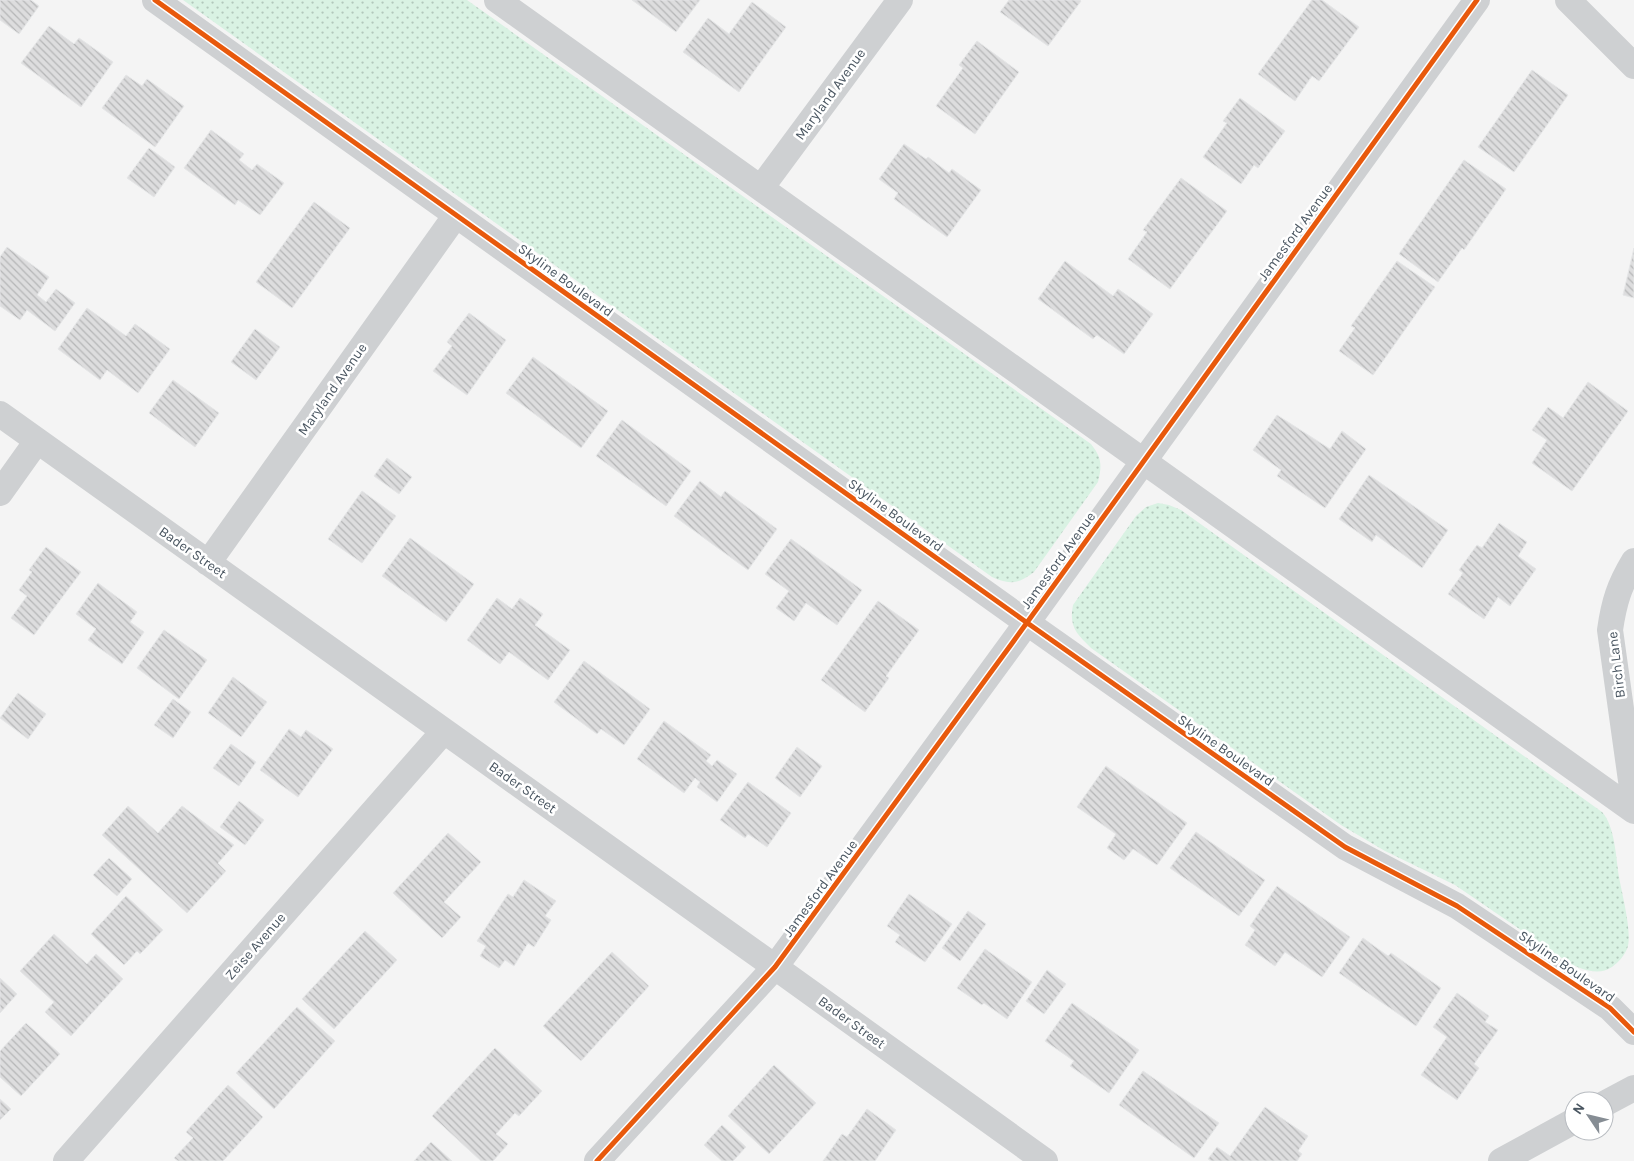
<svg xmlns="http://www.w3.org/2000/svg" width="1634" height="1161" viewBox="0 0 1634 1161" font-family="Karla,sans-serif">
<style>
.grass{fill:url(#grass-dots)}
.building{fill:url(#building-back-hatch);stroke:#e5e6e7}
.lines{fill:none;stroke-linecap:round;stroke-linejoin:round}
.street{stroke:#ced0d2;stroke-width:26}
.cycleway-casing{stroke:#fff;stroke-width:8}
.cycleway{stroke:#e8590c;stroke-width:5}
.labels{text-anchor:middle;stroke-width:5;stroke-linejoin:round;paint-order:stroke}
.street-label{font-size:14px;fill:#4a5661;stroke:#fff}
</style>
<defs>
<pattern id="grass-dots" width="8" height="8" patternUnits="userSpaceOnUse" patternTransform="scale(1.25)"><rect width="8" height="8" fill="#d9f2e3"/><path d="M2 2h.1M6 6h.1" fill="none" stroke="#b2c7bb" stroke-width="1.8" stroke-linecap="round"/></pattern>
<pattern id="building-back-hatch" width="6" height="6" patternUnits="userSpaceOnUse" patternTransform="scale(1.25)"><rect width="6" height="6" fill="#ddddde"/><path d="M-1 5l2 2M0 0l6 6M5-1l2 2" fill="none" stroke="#b5b6b7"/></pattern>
</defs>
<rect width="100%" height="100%" fill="#f4f4f4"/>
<path class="grass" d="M183,0H467L1091,444C1102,458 1102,465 1098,482L1034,572C1019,584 1009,585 992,577Z
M1158,503L1169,505L1181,510L1602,812C1615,826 1616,858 1619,877C1622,894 1633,935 1627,949C1624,956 1619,962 1612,967C1599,976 1583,970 1569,963L1455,885L1385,851L1341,825L1091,648C1076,633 1069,627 1073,605L1136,516L1146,507Z"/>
<path class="building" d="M0,0H31L39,6L19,34L0,20Z
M632,0H700L676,32Z
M1009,0H1079L1081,1L1048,46L1000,12Z
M1312,0H1322L1359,27L1319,81L1312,76L1295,101L1258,74Z
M752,2L786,27L739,92L683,52L708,18L729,34Z
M49,26L74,44L79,38L113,62L81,107L21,63Z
M977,41L1019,72L975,134L936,106L963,68L959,65Z
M1532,70L1568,95L1514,172L1478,147Z
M126,75L142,86L147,79L184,106L155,147L102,108Z
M1240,98L1285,131L1258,168L1254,165L1241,184L1203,157L1227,123L1223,121Z
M211,130L244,154L239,160L252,170L257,164L284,183L260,215L238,200L235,205L184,168Z
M904,144L926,159L928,157L949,173L952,169L981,190L947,237L894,199L898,193L879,179Z
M149,148L175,167L154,197L127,178Z
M1464,160L1506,189L1464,250L1462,248L1438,282L1399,254Z
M1181,178L1227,211L1170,289L1128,259L1147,232L1143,230Z
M314,202L350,228L292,308L256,282Z
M7,247L49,277L37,295L46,302L56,289L75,303L55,331L27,310L20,320L0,306V257Z
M1634,248V298L1623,295Z
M1065,261L1113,296L1118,289L1153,314L1124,354L1097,335L1093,339L1038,299Z
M1397,261L1435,287L1373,375L1339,351L1355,328L1351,326Z
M87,308L126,336L135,324L170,349L138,393L107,370L100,380L58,349Z
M469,313L506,340L467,395L433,371L452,346L447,342Z
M255,329L280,347L256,380L231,362Z
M533,357L608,411L581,448L506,393Z
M173,380L219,413L195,447L149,413Z
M1588,382L1628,411L1572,491L1532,463L1547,440L1532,430L1548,407L1563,418Z
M1277,415L1330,449L1342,431L1366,449L1325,508L1277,476L1281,470L1253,450Z
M622,420L691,471L666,506L596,456Z
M387,458L412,477L399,494L374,476Z
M1369,475L1448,530L1422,568L1376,535L1372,542L1339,519Z
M700,481L721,497L725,491L777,529L748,570L674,516Z
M362,491L396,516L362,563L328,539Z
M1499,523L1527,542L1518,556L1536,569L1510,606L1498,597L1484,619L1448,594L1463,573L1459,570L1477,545L1482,548Z
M410,538L474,584L446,622L382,576Z
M791,539L862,590L837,625L806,603L794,621L776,608L789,591L765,574Z
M46,547L81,572L34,635L11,618L27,596L19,590L32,572L29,570Z
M98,583L137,612L130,622L144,632L122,664L88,640L96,629L76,614Z
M497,598L512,609L520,598L543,614L535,625L570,650L548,680L509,652L500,664L467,640Z
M878,601L919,630L886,676L889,678L865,712L821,680Z
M164,630L207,660L179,699L137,668Z
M584,661L650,709L624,745L601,729L597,734L554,702Z
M233,677L267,702L241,737L208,713Z
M18,693L46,714L28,739L0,718Z
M173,699L191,712L173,738L154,725Z
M664,721L711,755L706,761L712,766L717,760L737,774L717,802L697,787L700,782L695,778L684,793L637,759Z
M289,729L301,737L306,730L333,749L298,797L260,770Z
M231,744L256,762L239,786L213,768Z
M797,747L822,766L800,797L775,778Z
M1106,766L1187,823L1157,865L1133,849L1124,860L1107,848L1116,834L1077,807Z
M748,782L791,813L767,847L748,834L745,838L720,820Z
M239,801L264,820L245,845L220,827Z
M128,806L158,833L182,806L234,845L218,863L226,871L187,913L102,835Z
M1196,832L1265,880L1239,916L1170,868Z
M448,833L481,862L444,902L461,917L442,938L393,893Z
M109,858L132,879L117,896L93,875Z
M524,880L556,901L545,916L551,920L534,947L528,943L514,966L505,960L499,968L480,956L486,946L477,941L508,894L513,897Z
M1277,886L1350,937L1322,977L1285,952L1275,966L1245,945L1255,930L1250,926Z
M909,894L952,924L925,962L895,942L900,935L887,926Z
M126,896L163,930L140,954L137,951L124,965L91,934Z
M968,911L986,924L960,961L942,948Z
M365,931L397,960L334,1029L302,999Z
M54,934L87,964L96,954L123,979L71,1036L45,1012L54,1002L20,971Z
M1363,938L1388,956L1391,953L1441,988L1416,1026L1339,973Z
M985,949L1032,982L1007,1019L984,1003L982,1005L957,988Z
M612,952L649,986L581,1061L543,1026Z
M1047,970L1066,984L1044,1014L1026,1001Z
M0,978L17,994L0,1013Z
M1457,993L1489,1016L1485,1022L1498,1030L1474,1064L1479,1068L1457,1100L1421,1075L1447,1037L1433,1027Z
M1072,1003L1139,1050L1109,1093L1070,1066L1074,1061L1045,1041Z
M297,1007L335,1041L274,1109L236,1073Z
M26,1023L60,1054L21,1096L0,1077V1051Z
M495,1048L542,1091L519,1116L515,1113L496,1134L508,1144L493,1161H481L432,1116Z
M774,1065L816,1103L769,1154L728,1116Z
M1143,1071L1219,1123L1194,1158L1119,1105Z
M228,1085L263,1117L223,1161H178L174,1158L193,1138L186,1132Z
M0,1099L11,1109L0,1120Z
M1265,1107L1308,1136L1298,1151L1302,1154L1297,1161H1211L1208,1159L1217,1147L1230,1156Z
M867,1109L896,1130L875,1161H823L842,1134L847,1137Z
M722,1125L746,1147L733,1161H722L704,1145Z
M431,1142L452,1161H414Z"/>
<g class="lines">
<path class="street" d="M155,0L1026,622L1345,847L1457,906L1610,1008L1634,1032
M497,0L1634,811
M1568,0L1634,66
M761,188L900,0
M0,414L775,967L1045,1161
M0,493L37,441
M1634,561C1619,586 1614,602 1610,630L1634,802
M208,563L456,215
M1604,1104L1634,1088
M66,1161L444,731
M597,1161L775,967L1013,642L1477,0
M1501,1161L1574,1121"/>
<g class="cycleway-casing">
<path id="cycleway" d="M155,0L1026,622L1345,847L1457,906L1610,1008L1634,1032
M597,1161L775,967L1013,642L1477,0"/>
</g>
<use href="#cycleway" class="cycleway"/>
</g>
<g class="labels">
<g class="street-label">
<text transform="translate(830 94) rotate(-54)" y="5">Maryland Avenue</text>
<text transform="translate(1295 232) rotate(-54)" y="5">Jamesford Avenue</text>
<text transform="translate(566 280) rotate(36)" y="5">Skyline Boulevard</text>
<text transform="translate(332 389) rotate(-55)" y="5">Maryland Avenue</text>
<text transform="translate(896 515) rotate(36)" y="5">Skyline Boulevard</text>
<text transform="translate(193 552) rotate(35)" y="5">Bader Street</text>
<text transform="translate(1058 560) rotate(-54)" y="5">Jamesford Avenue</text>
<text transform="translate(1616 665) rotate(-97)" y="5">Birch Lane</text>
<text transform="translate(1226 750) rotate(35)" y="5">Skyline Boulevard</text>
<text transform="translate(523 787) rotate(35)" y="5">Bader Street</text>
<text transform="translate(820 888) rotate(-54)" y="5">Jamesford Avenue</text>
<text transform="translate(255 946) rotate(-49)" y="5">Zeise Avenue</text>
<text transform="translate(1567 966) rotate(35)" y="5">Skyline Boulevard</text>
<text transform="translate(852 1022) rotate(36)" y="5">Bader Street</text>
</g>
</g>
<g transform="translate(1589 1116) rotate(305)"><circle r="24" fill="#ffffff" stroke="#b7bbc0"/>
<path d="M0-4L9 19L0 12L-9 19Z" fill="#868d94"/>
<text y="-8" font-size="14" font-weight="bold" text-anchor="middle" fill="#4a5661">N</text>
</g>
</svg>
